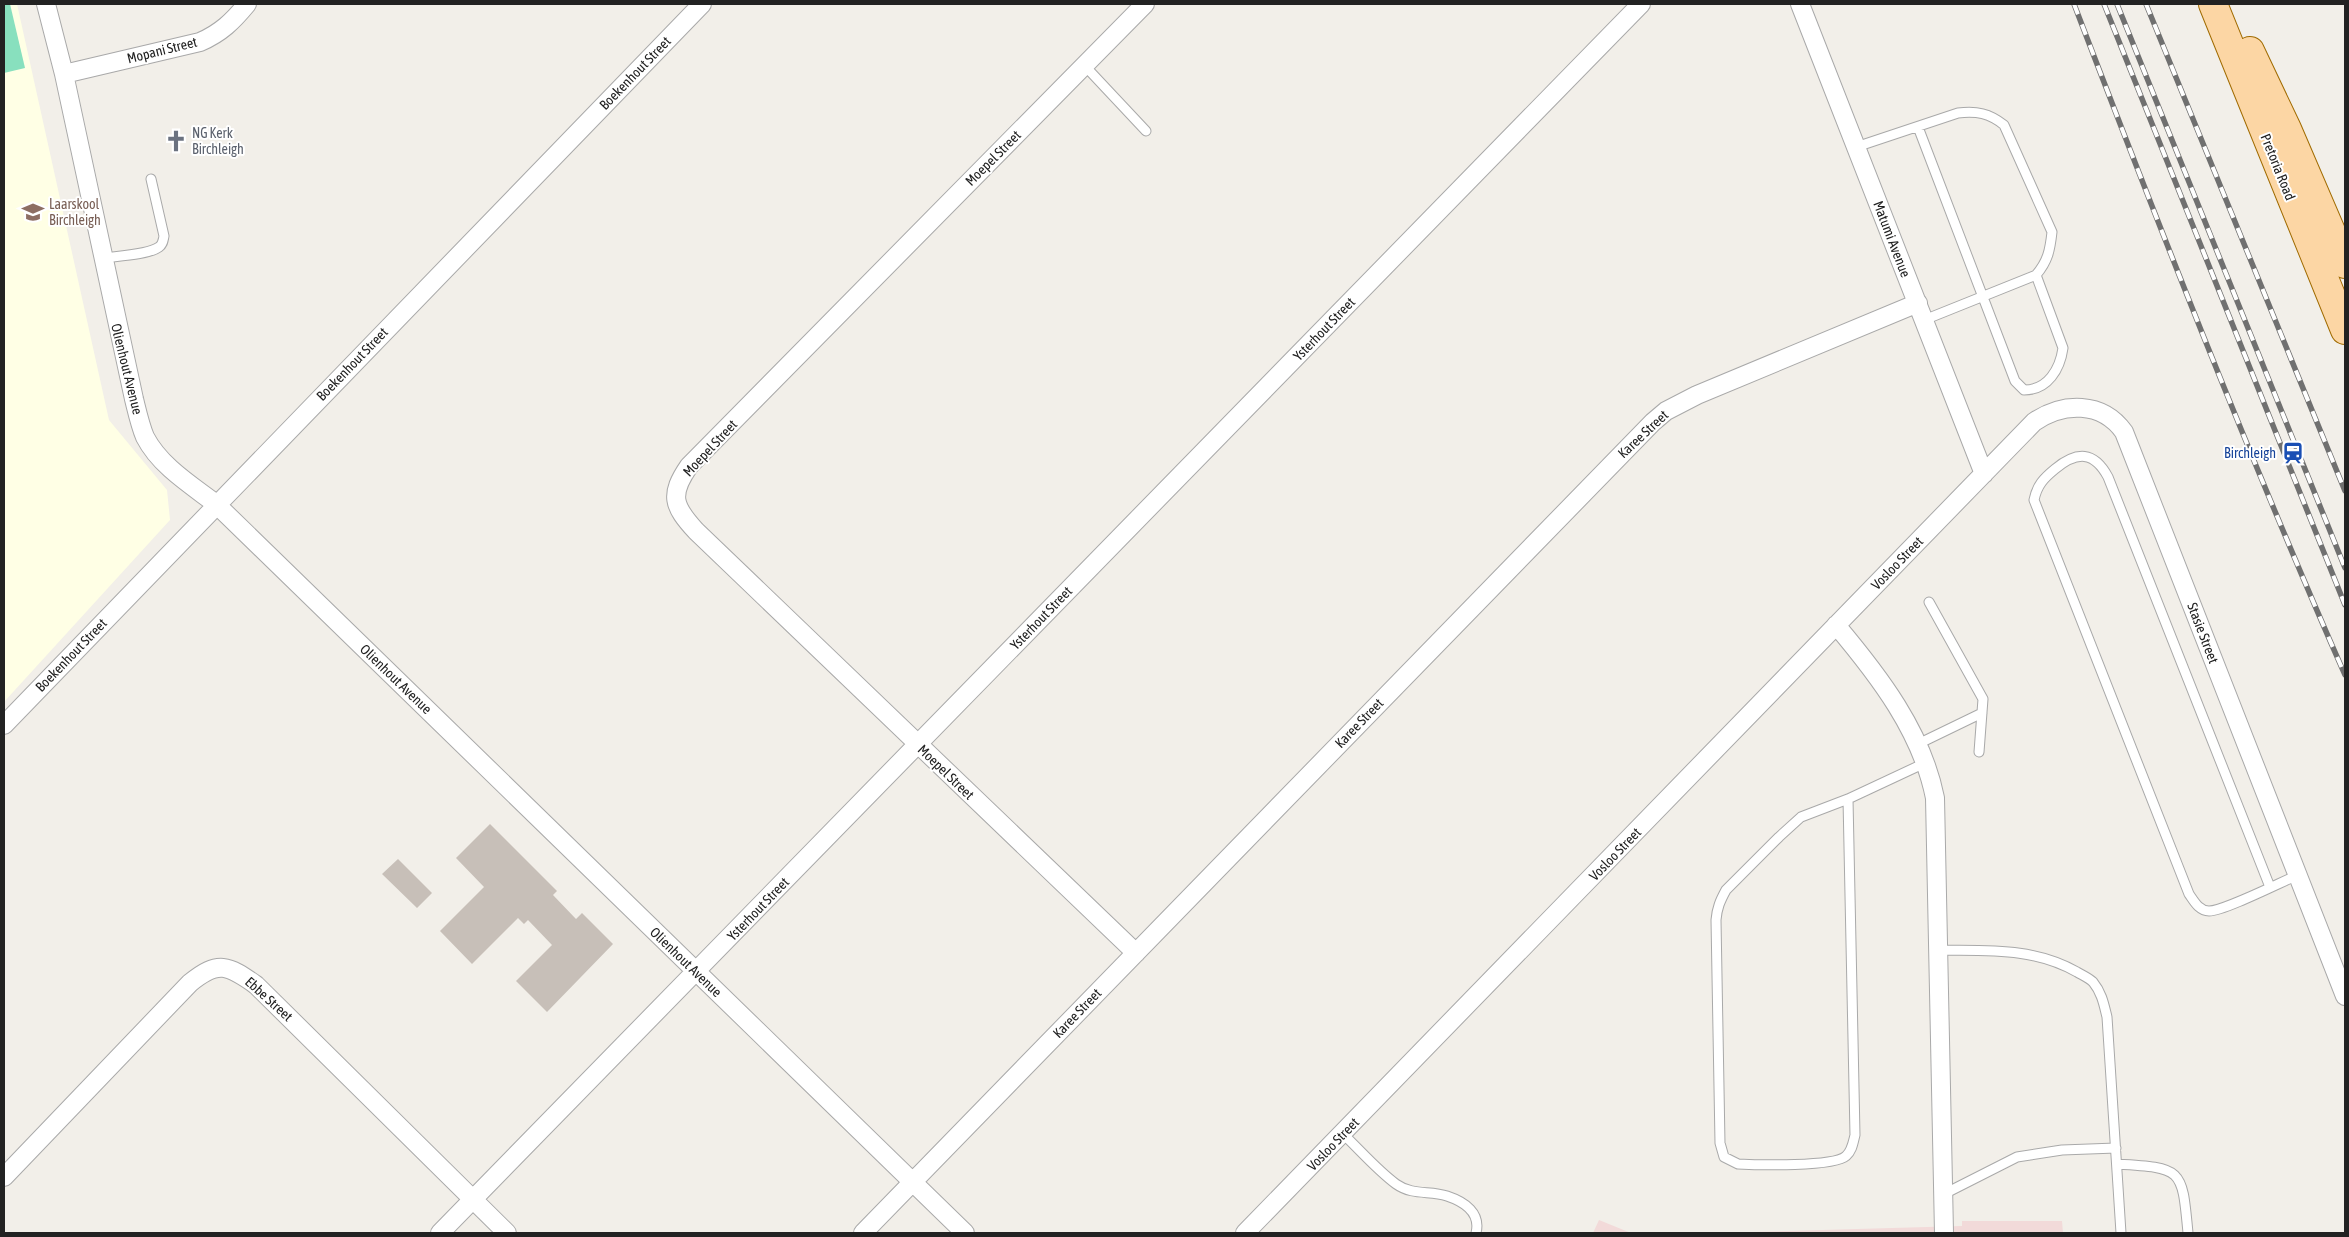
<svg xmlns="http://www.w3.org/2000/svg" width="2349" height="1237" viewBox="0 0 2349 1237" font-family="'Asap Condensed',sans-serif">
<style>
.commercial{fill:#f2dad9}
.education{fill:#ffffe5}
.pitch{fill:#88e0be}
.building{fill:#c7bfb8}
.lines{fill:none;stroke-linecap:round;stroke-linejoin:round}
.service-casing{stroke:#a9a9a9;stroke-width:11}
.minor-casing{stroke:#a9a9a9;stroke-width:20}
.primary-casing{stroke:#a06b00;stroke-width:30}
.service{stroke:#fff;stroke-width:9}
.minor{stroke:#fff;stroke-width:18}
.primary{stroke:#fcd6a4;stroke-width:28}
.rail-casing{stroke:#707070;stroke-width:5.5}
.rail{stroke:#fff;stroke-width:4;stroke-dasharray:11;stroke-linecap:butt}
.labels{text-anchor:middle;stroke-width:4;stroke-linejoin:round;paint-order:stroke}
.street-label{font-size:14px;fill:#222;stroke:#fff}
.worship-label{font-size:14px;fill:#5b616d;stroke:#fff;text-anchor:start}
.education-label{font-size:14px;fill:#785e54;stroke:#fff;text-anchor:start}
.transit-label{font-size:14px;fill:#164399;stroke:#fff;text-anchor:end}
</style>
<rect width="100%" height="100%" fill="#f2efe9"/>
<path class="commercial" d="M1599,1220L1631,1233H1593Z
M1962,1221H2062L2063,1233H1717L1962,1226Z"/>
<path class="education" d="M4,4H17L109,420L167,490L170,520L4,702Z"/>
<path class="pitch" d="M4,4H10L25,68L4,73Z"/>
<path class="building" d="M490,824L557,891L553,895L576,919L582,913L613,944L547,1012L516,981L552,945L528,920L524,924L518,918L472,964L440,931L484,887L456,858Z
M398,859L432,893L417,908L382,874Z"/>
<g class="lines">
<g class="service-casing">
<path id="service" d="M1085,66L1146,131
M1918,127L2015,381L2024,390C2048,390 2060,369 2063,348L2036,275
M1856,147L1958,113C1977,111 1989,113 2004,125L2052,232C2050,250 2048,261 2036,275L1924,320
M103,258C117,256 148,255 159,247C163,244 163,241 164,236L151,179
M1929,602L1983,699L1979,752
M1918,744L1982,713
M1848,799L1855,1135C1853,1143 1852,1151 1846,1156C1834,1167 1757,1165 1738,1164L1724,1157L1720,1143L1716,920C1717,908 1720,901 1726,890L1779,837L1801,817L1848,799L1925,763
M2270,887L2108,477C2094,451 2077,451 2055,469C2044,478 2037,485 2034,500L2189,894C2194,901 2199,911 2209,911C2224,911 2281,882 2298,875
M1938,950C1987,951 2033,947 2077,972C2082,975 2089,978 2093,982C2102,993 2104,1005 2107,1017L2121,1233
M1343,1134C1360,1150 1377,1170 1396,1184C1413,1196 1430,1190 1447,1196C1465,1202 1481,1213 1476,1233
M2117,1164C2183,1168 2182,1168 2188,1233
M1942,1195L2017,1157L2062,1150L2116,1148"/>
</g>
<g class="minor-casing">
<path id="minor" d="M46,4L64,74L134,399C137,411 140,425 145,437C160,466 191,485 216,504L965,1233
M1800,4L1984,474
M64,74L200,42C221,33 233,21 247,4
M1836,625C1879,676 1922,732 1935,798L1944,1233
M4,725L702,4
M1136,953L696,531C673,506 669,495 689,466L1145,4
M4,1177L190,983C218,960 228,965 256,985L507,1233
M440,1233L1641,4
M863,1233L1653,422L1666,411L1697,395L1918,303
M1245,1233L2034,422C2063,402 2102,401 2124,432L2345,996"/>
</g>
<g class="primary-casing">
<path id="primary" d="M2213,4L2345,330
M2250,51L2287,129L2345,264"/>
</g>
<use href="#service" class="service"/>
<use href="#minor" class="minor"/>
<use href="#primary" class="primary"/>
<g class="rail-casing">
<path id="rail" d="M2074,4C2160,229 2248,454 2345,675
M2104,4L2345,605
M2117,4L2345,568
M2146,4L2345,491"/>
</g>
<use href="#rail" class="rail"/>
</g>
<defs>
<g id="church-bare" transform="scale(1.725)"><path d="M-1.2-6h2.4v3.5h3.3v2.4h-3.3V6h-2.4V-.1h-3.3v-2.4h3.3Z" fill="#6b7280" stroke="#fff" stroke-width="2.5" paint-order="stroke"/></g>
<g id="school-bare" transform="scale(1.725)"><path d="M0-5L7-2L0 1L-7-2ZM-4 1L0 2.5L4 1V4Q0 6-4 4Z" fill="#8d6e63" stroke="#fff" stroke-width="2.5" paint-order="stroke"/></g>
<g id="station-bare" transform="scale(1.725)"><path d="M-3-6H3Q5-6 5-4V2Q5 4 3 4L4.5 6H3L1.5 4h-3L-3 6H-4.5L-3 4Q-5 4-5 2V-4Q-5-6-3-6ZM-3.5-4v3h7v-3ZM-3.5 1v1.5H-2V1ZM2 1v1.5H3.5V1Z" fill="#1a4fb4" stroke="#fff" stroke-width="2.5" paint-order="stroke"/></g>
</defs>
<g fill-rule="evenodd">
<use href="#church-bare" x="176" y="141"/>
<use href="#school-bare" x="33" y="212"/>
<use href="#station-bare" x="2293" y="453"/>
</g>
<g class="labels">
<g class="street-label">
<text transform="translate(162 50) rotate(-14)" y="5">Mopani Street</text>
<text transform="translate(635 73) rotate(-46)" y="5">Boekenhout Street</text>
<text transform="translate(993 158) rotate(-45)" y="5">Moepel Street</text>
<text transform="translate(2278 167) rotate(68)" y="5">Pretoria Road</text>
<text transform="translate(1892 239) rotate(69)" y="5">Matumi Avenue</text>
<text transform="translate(1324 329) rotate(-46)" y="5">Ysterhout Street</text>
<text transform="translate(352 364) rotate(-46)" y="5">Boekenhout Street</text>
<text transform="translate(127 369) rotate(76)" y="5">Olienhout Avenue</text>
<text transform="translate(1643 434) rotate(-43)" y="5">Karee Street</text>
<text transform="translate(710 448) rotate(-47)" y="5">Moepel Street</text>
<text transform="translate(1897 563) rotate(-46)" y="5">Vosloo Street</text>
<text transform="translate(1041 618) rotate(-46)" y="5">Ysterhout Street</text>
<text transform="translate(2203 633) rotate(69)" y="5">Stasie Street</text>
<text transform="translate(71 655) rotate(-46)" y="5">Boekenhout Street</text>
<text transform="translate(396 679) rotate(44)" y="5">Olienhout Avenue</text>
<text transform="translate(1359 723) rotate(-46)" y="5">Karee Street</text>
<text transform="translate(946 772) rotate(44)" y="5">Moepel Street</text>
<text transform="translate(1615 854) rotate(-46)" y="5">Vosloo Street</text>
<text transform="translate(758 909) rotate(-46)" y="5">Ysterhout Street</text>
<text transform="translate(686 962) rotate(44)" y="5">Olienhout Avenue</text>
<text transform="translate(269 999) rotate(42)" y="5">Ebbe Street</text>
<text transform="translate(1077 1013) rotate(-46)" y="5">Karee Street</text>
<text transform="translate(1333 1144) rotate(-46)" y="5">Vosloo Street</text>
</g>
<g class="worship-label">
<text x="192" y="138">NG Kerk<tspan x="192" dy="16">Birchleigh</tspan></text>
</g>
<g class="education-label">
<text x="49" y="209">Laarskool<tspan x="49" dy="16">Birchleigh</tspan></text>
</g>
<g class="transit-label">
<text x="2276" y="458">Birchleigh</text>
</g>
</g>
<rect width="2349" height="1237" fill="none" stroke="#222222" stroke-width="10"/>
</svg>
